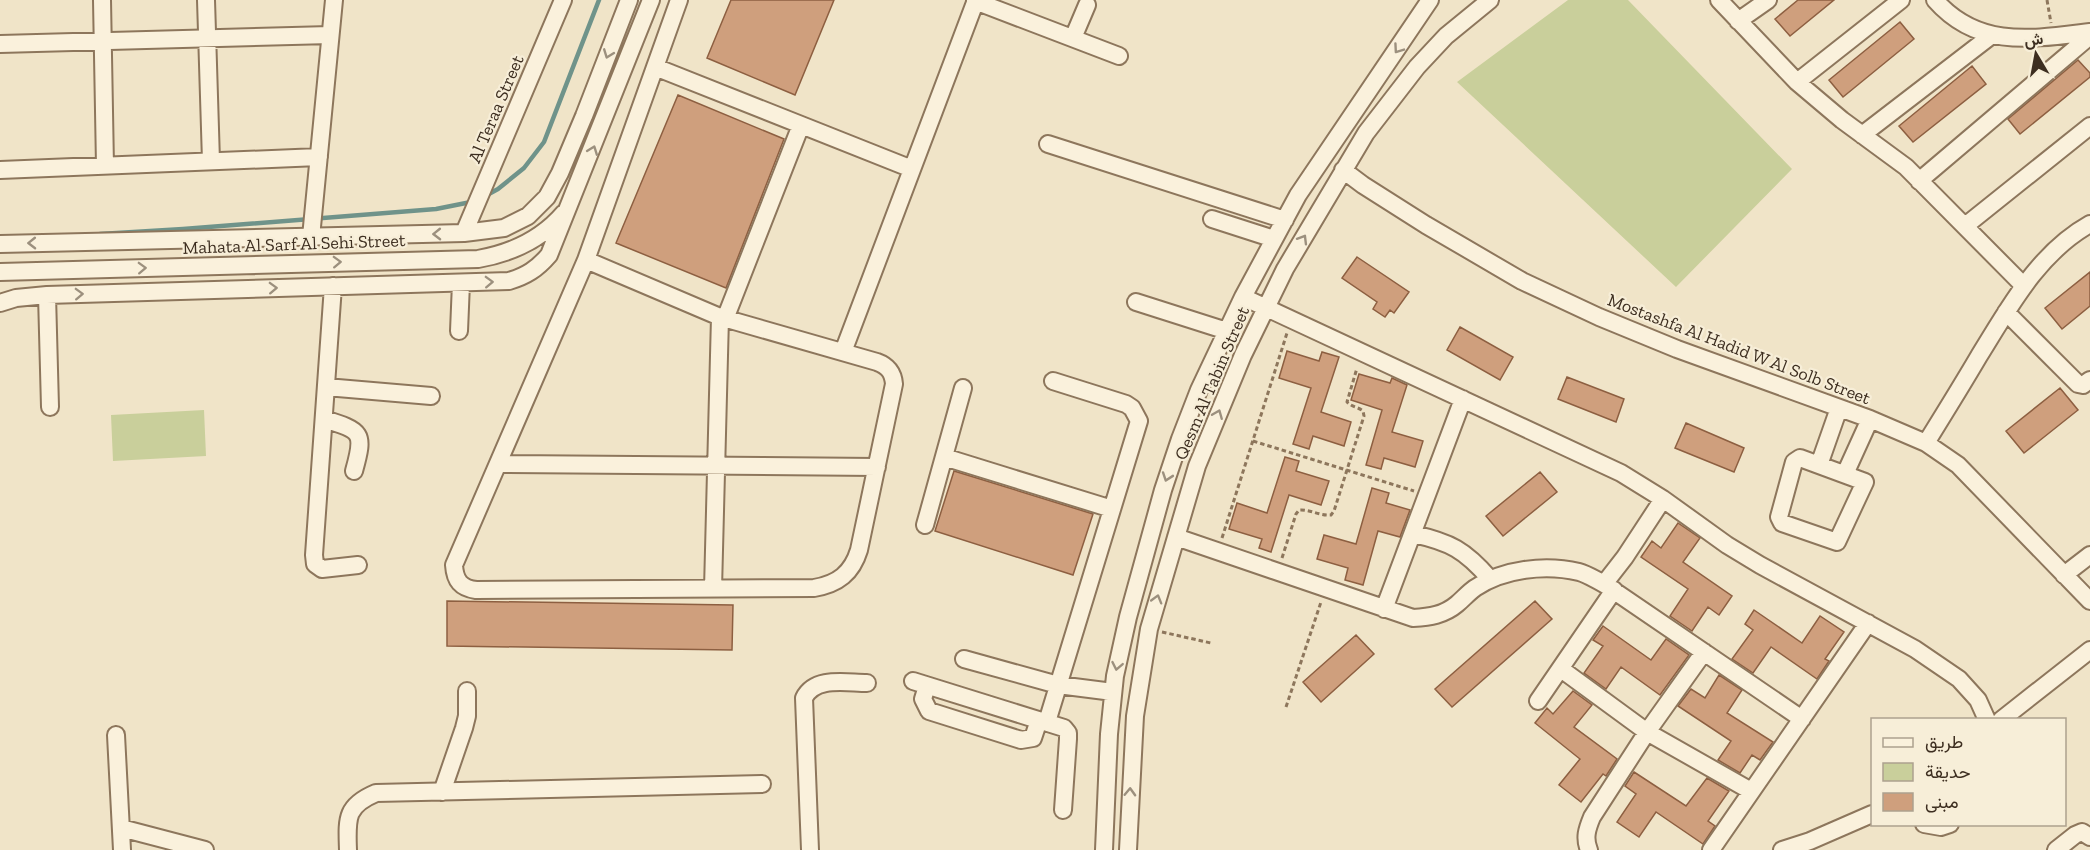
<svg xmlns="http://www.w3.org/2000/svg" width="2090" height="850" viewBox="0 0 2090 850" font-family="'Zilla Slab',Vazirmatn,serif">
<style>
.green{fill:#c9cf9b}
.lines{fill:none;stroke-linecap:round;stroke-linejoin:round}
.stream{stroke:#6f938a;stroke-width:4.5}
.building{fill:#cf9f7d;stroke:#8d5f41;stroke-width:1.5}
.minor-casing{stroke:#8d765c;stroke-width:20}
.path{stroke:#8d765c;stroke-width:3;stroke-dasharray:4.5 3;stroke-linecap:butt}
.minor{stroke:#faf1dc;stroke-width:16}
.oneway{stroke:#9c907e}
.labels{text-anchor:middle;stroke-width:4.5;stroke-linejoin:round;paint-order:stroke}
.street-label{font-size:18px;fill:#3d2e20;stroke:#f7eed8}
</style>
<rect width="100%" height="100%" fill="#f0e4c8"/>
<path class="green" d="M1568,0H1628L1792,169L1676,287L1457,82Z
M204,410L206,456L113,461L111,415Z"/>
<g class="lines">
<path class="stream" d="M487,195L498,189L524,168L544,142L599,0
M100,234L183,229L436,209L471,202"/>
</g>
<path class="building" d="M731,0H834L795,95L707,58Z
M1798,0H1834L1790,36L1775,19Z
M1900,22L1914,39L1843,97L1829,80Z
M2078,60L2090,73V77L2020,134L2008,119Z
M1972,66L1986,84L1913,142L1899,126Z
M678,95L784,139L726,288L616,243Z
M1357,257L1409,292L1394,313L1390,310L1385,317L1373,309L1377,302L1342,278Z
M2090,272V306L2062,329L2045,308Z
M1460,327L1513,357L1500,380L1447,350Z
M1287,351L1319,361L1322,352L1339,357L1321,412L1351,422L1344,446L1313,436L1309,449L1293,444L1311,388L1279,378Z
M1359,374L1390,383L1392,378L1407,385L1392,432L1423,441L1415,467L1384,458L1381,469L1366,465L1382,410L1351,400Z
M1567,377L1624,399L1616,422L1558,399Z
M2060,388L2078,410L2024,453L2006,431Z
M1686,423L1744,448L1734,472L1675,448Z
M1285,457L1299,461L1296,471L1329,481L1321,505L1289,495L1271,552L1259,548L1262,539L1229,529L1237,503L1267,513Z
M954,471L1093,514L1073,575L935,531Z
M1540,472L1557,492L1503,536L1486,516Z
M1372,488L1389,493L1386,503L1410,510L1400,537L1378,531L1363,585L1345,580L1348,568L1317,559L1324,535L1356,544Z
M1678,523L1700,538L1683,562L1732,596L1719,615L1708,607L1692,631L1670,616L1688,589L1641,557L1652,541L1661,548Z
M447,601L733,605L732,650L447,646Z
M1535,601L1552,619L1452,707L1435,689Z
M1754,610L1802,643L1820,616L1844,632L1825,659L1829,661L1817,679L1771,647L1753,673L1732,659L1753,630L1745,624Z
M1603,626L1651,660L1666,639L1689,655L1660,695L1621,667L1606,689L1584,673L1603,646L1593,640Z
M1356,635L1374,654L1321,702L1303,682Z
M1719,675L1742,690L1727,713L1773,742L1760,760L1752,755L1740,773L1718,760L1731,741L1678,706L1691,689L1705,698Z
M1573,691L1592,705L1574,727L1617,759L1606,776L1603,774L1581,802L1559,785L1580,759L1535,723L1547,708L1553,714Z
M1634,772L1686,806L1707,778L1729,791L1708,821L1715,826L1703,844L1656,812L1639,837L1617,822L1636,794L1625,786Z"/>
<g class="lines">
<g class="minor-casing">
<path id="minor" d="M102,0L105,166
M206,0L211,161
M1719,0L1797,82L1842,120L1906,167L2024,286
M1935,0C1978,49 2032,39 2090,32
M975,1L1119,56
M1738,21L1768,0
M1073,38L1087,5
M0,44L330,35
M655,67L912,169
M1797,82L1901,0
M1862,135L1992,35
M1048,144L1285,220
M0,170L319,157
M1343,170L1363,185L1426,225L1522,281L1599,317L1677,349L1870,419L1926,443L1958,465L2090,601
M1919,181L2090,36
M1212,219L1274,239
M1965,226L2090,126
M464,233L563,0
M311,237L334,0
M0,244L464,233L504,228L528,216L547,197L560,173L584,116L629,0
M586,260L720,317L877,362C888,366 893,372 894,384L859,550C852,573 838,584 814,588L476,590C461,588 455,581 454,565L586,260L679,0
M0,272L478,259C512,253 541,240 564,213
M333,286L314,555L315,564L322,569L358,565
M47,295L50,407
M1243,297L1621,473L1663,499L1727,545L1760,565L1915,649L1959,679L1978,700L1987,720
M1136,302L1227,331
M0,303L16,298L47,295L509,281C526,276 537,269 549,255L651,0
M2006,312L2078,384L2083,385L2090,380
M725,319L801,125
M459,331L461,283
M843,352L976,0
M326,387L431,396
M324,419C362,431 365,432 354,471
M1926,443C1944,414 1962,385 1979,356C2009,308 2038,253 2090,224
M944,457L1112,509
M1800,458L1865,482L1837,542L1782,523L1779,517L1794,462Z
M498,464L877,467
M1819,465L1839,408
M1845,474L1870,419
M925,525L963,388
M1413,534C1450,542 1465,550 1490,579
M1176,537L1413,618C1430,617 1444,615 1457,604C1463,599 1468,593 1475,588C1503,569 1545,564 1579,572C1587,574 1596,580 1604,584L1802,719
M2064,575L2090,555
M1604,584L1625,557L1663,499
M713,589L720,317
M1384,609L1463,399
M964,659L1058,685L1113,692
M1561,669L1647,732L1751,791
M913,681L1064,728L1068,733V739L1063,810
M927,686L923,699L929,711L1021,740L1033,738L1039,720
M1538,701L1614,590
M2001,720L2090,650
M1047,722L1139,421L1132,408L1126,404L1053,381
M116,735L122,850
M442,792L464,728L467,716V691
M1924,824L1941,827L1950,824
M121,828L205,850
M348,850C347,819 345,806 376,793L762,784
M810,850L804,698C815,676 846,683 867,683
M1104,850L1109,734L1115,676L1128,617L1163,490L1180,439L1199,390L1243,297L1298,195L1430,0
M1128,850L1135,716L1149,629L1197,466L1243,355L1285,269L1366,133L1417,67L1446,36L1490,0
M1589,850C1584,838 1587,829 1592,817L1647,732L1704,652
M1711,850L1868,623
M1782,850L1810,841L1872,814
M2056,850L2075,835L2082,832L2090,837"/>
</g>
<path class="path" d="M2047,0L2051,23
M1253,441L1414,491
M1222,538L1287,333
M1282,558L1296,514L1299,510C1310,509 1319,516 1331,515L1334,511L1364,416L1363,411C1358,407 1352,407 1347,402L1357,368
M1162,632L1211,643
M1286,707L1321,602"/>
<use href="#minor" class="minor"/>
</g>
<defs><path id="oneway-chevron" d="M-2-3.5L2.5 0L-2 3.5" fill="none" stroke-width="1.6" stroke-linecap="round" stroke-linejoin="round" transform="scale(1.5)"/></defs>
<g class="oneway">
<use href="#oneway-chevron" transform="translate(1398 49) rotate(125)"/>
<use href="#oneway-chevron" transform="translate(608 54) rotate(111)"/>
<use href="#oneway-chevron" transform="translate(593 150) rotate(-69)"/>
<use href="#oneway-chevron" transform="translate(437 234) rotate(179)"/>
<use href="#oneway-chevron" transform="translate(1303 239) rotate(-59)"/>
<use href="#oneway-chevron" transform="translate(32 243) rotate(179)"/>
<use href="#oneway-chevron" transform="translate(337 262) rotate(-2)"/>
<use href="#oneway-chevron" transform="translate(142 268) rotate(-2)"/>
<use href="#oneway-chevron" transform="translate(489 282) rotate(-2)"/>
<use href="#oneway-chevron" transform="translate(273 288) rotate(-2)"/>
<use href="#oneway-chevron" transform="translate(79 294) rotate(-2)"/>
<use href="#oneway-chevron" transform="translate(1218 414) rotate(-68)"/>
<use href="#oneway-chevron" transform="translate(1167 477) rotate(109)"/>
<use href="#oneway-chevron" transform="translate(1157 599) rotate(-74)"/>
<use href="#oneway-chevron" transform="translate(1117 666) rotate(101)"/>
<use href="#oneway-chevron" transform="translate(1130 792) rotate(-88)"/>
</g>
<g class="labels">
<g class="street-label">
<text transform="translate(496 109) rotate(-67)" y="6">Al Teraa Street</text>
<text transform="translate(294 244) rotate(-2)" y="6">Mahata Al Sarf Al Sehi Street</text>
<text transform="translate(1739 349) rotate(21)" y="6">Mostashfa Al Hadid W Al Solb Street</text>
<text transform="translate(1212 383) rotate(-67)" y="6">Qesm Al Tabin Street</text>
</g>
</g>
<rect x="1871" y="718" width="195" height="108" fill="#f7eed8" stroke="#ada18e" stroke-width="1.5"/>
<rect x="1883" y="738" width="30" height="9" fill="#faf1dc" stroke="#ada18e" stroke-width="1.5"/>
<text x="1925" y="748" font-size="18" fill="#3d2e20">طريق</text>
<rect x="1883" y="763" width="30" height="18" fill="#c9cf9b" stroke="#ada18e" stroke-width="1.5"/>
<text x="1925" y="778" font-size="18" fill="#3d2e20">حديقة</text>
<rect x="1883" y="793" width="30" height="18" fill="#cf9f7d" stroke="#ada18e" stroke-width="1.5"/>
<text x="1925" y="808" font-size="18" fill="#3d2e20">مبنى</text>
<g transform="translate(2036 54) rotate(350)" stroke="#f7eed8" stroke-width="4.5" paint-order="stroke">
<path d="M0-4.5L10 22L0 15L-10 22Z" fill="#3d2e20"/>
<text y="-9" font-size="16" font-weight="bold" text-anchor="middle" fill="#3d2e20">ش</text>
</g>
</svg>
